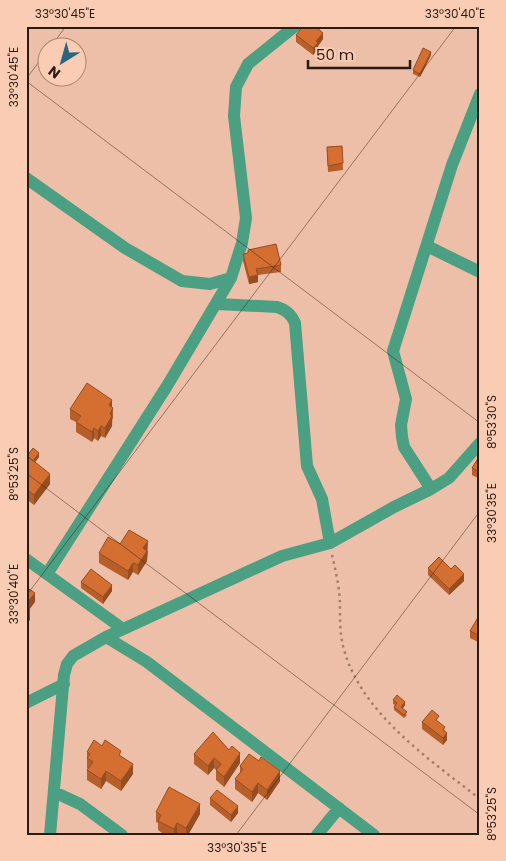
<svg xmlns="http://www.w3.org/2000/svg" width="506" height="861" viewBox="0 0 506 861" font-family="Poppins,sans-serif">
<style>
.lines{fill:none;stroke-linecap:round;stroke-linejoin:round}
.path{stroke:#a17e6d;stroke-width:2.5;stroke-dasharray:2.5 4;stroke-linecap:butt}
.street{stroke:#4b9f82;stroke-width:12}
.wall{fill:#b75f2a}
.shaded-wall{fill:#954d22}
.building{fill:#d56e31;stroke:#954d22}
.ticks{fill:none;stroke:#2c1b13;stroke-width:1;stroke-opacity:0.45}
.neatline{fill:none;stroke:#2c1b13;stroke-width:2}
.ticks-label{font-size:12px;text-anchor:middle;fill:#2c1b13}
</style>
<rect width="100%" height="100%" fill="#edbfa8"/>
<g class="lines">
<path class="path" d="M332,555C336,572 340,590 340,607C340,623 340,638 345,653C364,715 430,760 480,799"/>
<path class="street" d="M26,178L125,248L182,281L210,284L231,278
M427,246L480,272
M217,304L277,307C286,310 291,314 295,323L307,466L322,499L330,543
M431,489L404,447L402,437L401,425L406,399L393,351L452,165L480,94
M26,559L123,629
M47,574L167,386L231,278L242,243L246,218L234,116L236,87L248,64L295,26
M106,637L147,662L374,835
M26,703L64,684
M54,792L80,804L122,835
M50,835L64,675L67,664L73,656L106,637L282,556L330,543L394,507L431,489L449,478L480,443
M317,835L339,808"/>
</g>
<path class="wall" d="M296,35L323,39L318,46V49L313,55L296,42Z
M431,55L420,77L413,74V70Z
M342,146L343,170L328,172L327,147Z
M248,250L281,265V272L258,275V282L249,284L243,261V254L248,253Z
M112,408L113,418L112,419V426L105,438L101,436L98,441L94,438L92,442L76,432V422L70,419V409Z
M26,455L27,456L39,457L35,462L50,484L34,505L26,499Z
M480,455V479L472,475V468Z
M120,544L148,551L147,561L138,575L133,572L128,580L99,563V553Z
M428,568L464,581L449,595L428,575Z
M81,582L112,591L103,604L81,588Z
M480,614V643L470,638V631Z
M393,700L405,705L402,709L407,715L404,718L394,710V707L395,705L393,704Z
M422,722H439L445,731L447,740L443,745L422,729Z
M87,752L121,757L133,774L121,791L106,781L101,789L87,780V770L88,769L87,768Z
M194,754L240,763L224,787L216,780V770L214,768L208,775L194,764Z
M240,766L280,781L267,800L258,793L252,802L235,789V779L240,773Z
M210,798L238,813L231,822L210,805Z
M156,812L200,814L188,835H180L177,833L176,835H165L158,830V823L156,822Z"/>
<path class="shaded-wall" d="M323,33V39L318,46V49L313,55V48L316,41Z
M431,52V55L420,77V74Z
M258,275V282L249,284V277Z
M112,400V410L109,405Z
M113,408L112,426L105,438V428L110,414Z
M101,426V436L98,441V431Z
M94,428V438L92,442V432Z
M39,453V457L32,466V462Z
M50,474V484L34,505V495Z
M148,541L147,561L138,575V565L143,548Z
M133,563V572L128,580V571Z
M464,574V581L449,595V589Z
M112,585V591L103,604V597Z
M35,593V602L26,614V604Z
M30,610V620L26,625V616Z
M405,702V705L401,711V707Z
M447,733V740L443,745V738Z
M240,753V763L224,787V777Z
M214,758V768L208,775V766Z
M133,764V774L121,791V781Z
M106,771V781L101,789V779Z
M280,771V781L267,800V790Z
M258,783V793L252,802V792Z
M200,804V814L188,835H186V828Z
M238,806V813L231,822V815Z
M177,823V833L176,835H174V829Z"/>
<path class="building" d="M303,26H315L323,33L316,41L318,43L313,48L296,35Z
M423,48L431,52L420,74L413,70Z
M342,146L343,163L328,166L327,147Z
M276,244L281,265L256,269L258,275L249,277L243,254L248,253V250Z
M87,383L112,400L109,405L113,408L110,414L112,416L105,428L101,426L98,431L94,428L92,432L76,422L81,416L70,409Z
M33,448L39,453L33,461L27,456Z
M26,455L50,474L34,495L26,489Z
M480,455V472L472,468Z
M129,530L148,541L143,548L147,551L138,565L133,563L128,571L99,553L108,537L120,544Z
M439,557L451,569L455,565L464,574L449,589L428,568Z
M91,569L112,585L103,597L81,582Z
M26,587L35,593L26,604Z
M26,607L30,610L26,616Z
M480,614V636L470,631Z
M397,695L405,702L401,707L407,712L404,715L394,707L397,703L393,700Z
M432,710L439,716L436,720L445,727L443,730L447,733L443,738L422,722Z
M213,732L229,750L232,746L240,753L224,777L216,770L221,764L214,758L208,766L194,754Z
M94,740L102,746L105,740L121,751L119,755L133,764L121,781L106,771L101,779L87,770L93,762L87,758L90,754L87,752Z
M249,754L259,761L261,757L280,771L267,790L258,783L252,792L235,779L243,769L240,766Z
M169,787L200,804L186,828L177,823L174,829L158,821L161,815L156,812Z
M217,790L238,806L231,815L210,798Z"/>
<path class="ticks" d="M473,26L480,31M50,48L66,26M26,79L48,50M26,81L480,423M26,473L480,815M26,596L456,26M236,835L480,511"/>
<rect width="506" height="861" fill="none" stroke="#faccb4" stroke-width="55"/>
<g transform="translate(62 62) rotate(217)"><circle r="24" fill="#faccb4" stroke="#a88574"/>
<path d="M0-4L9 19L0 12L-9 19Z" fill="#2b667f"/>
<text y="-8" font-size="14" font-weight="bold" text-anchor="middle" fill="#2c1b13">N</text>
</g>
<path d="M308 60v8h102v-8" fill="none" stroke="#2c1b13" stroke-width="2.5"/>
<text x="316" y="60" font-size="15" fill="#2c1b13" stroke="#faccb4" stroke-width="4" paint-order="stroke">50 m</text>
<rect x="28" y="28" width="450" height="806" class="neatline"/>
<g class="ticks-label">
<text x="65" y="18">33°30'45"E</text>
<text x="455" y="18">33°30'40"E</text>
<text transform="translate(14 77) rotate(-90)" y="4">33°30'45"E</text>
<text transform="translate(492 422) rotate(-90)" y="4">8°53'30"S</text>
<text transform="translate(14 474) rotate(-90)" y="4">8°53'25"S</text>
<text transform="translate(492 513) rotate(-90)" y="4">33°30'35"E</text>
<text transform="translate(14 594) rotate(-90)" y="4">33°30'40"E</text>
<text transform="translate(492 814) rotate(-90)" y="4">8°53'25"S</text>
<text x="237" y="852">33°30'35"E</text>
</g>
</svg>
